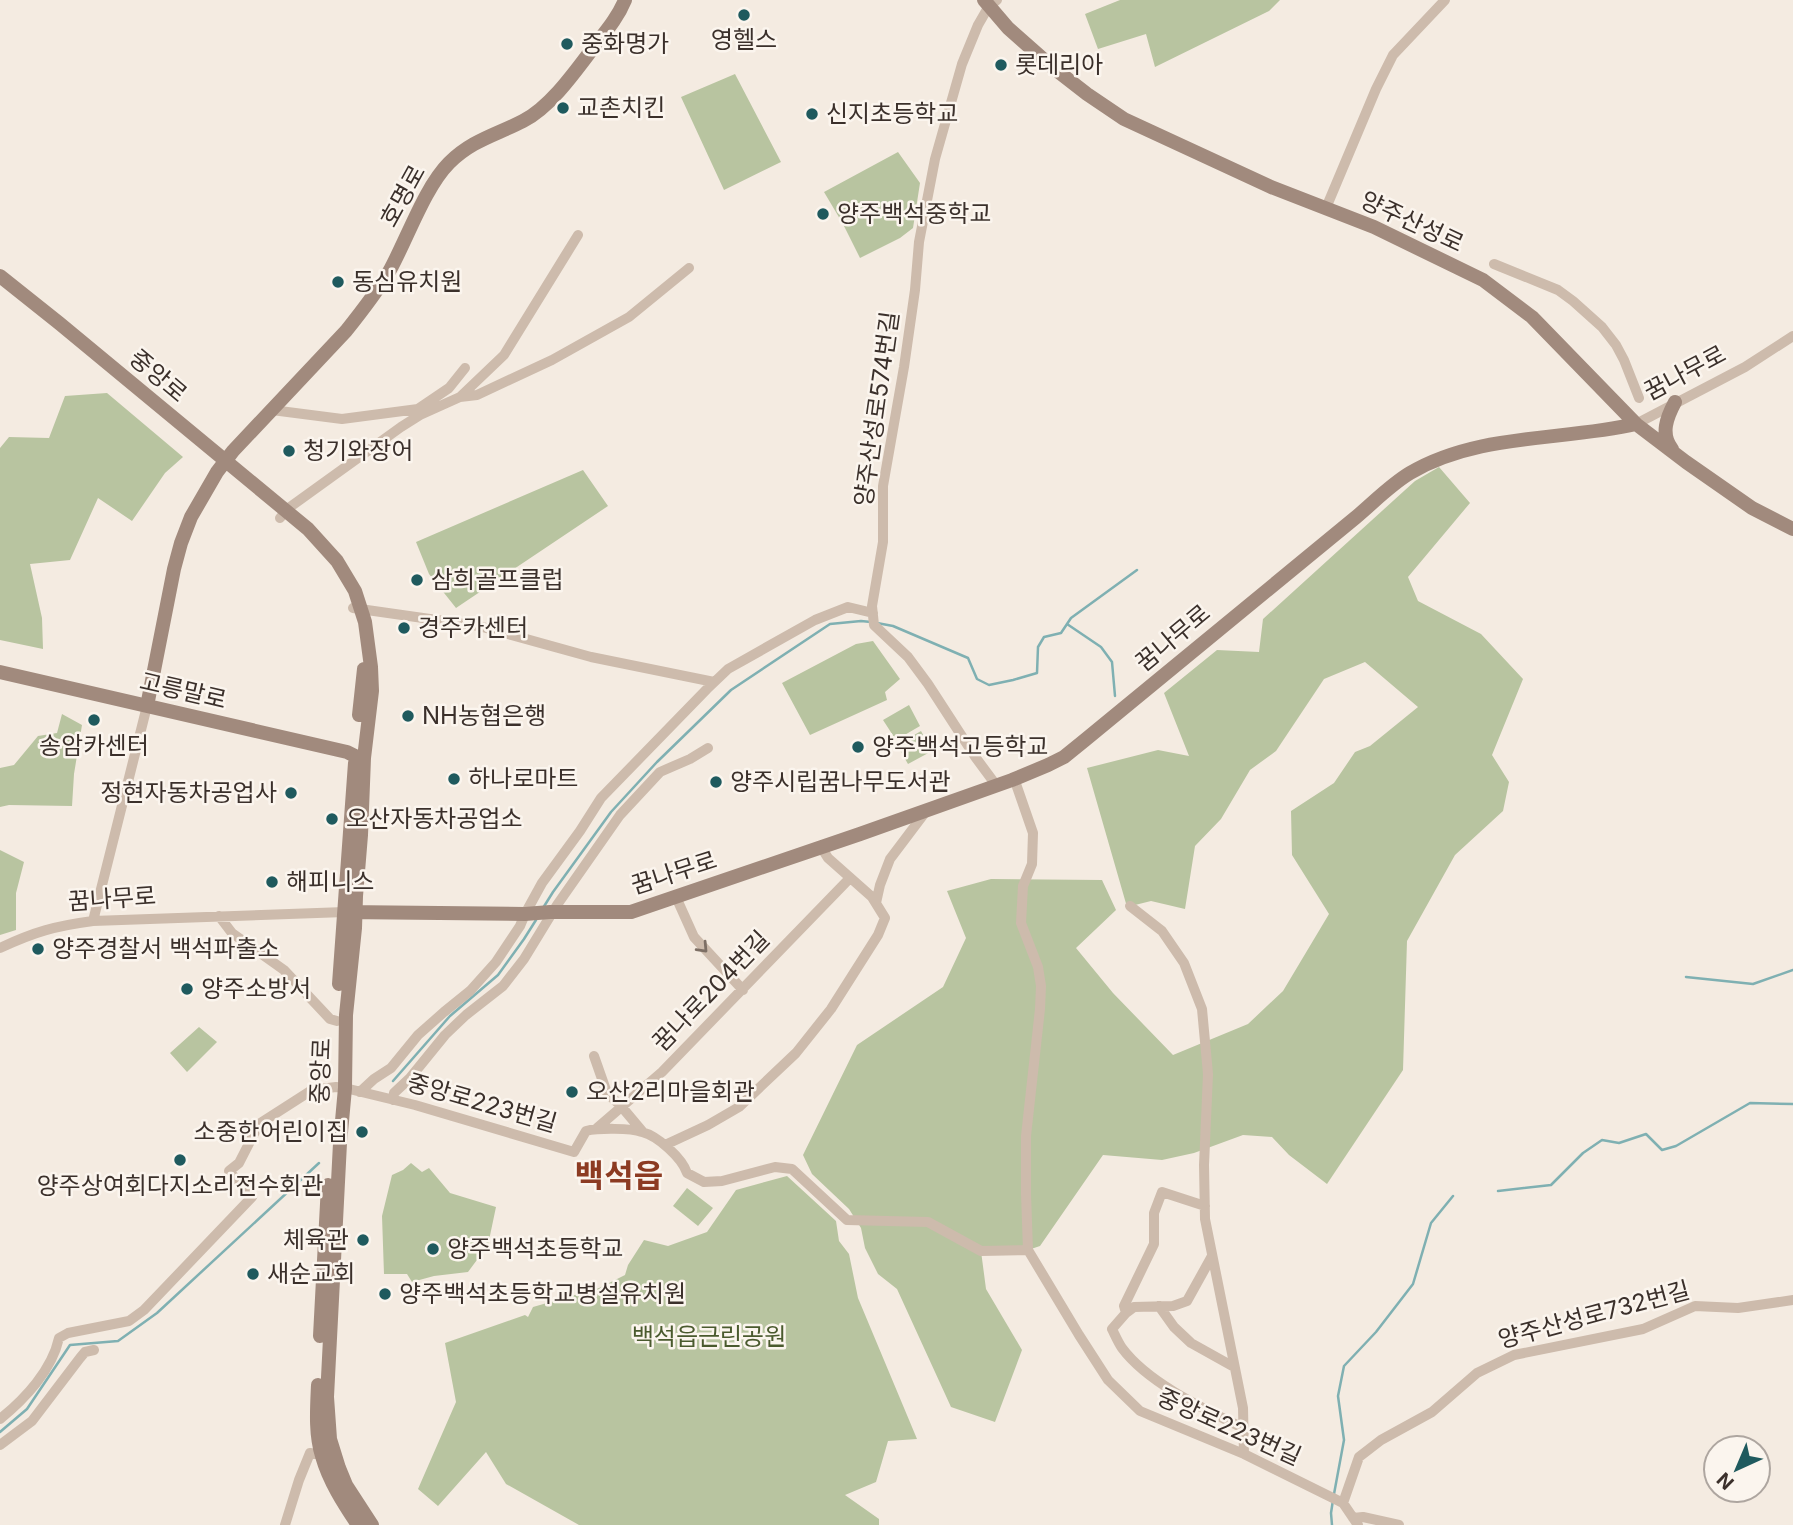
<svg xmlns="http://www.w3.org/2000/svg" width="1793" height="1525" viewBox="0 0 1793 1525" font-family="Inter,'Noto Sans KR',sans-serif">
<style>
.green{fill:#b8c4a0}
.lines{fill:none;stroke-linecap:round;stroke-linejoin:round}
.stream{stroke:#7fb0b2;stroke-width:2.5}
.street{stroke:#cdbbac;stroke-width:10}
.secondary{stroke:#a18a7d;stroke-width:14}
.oneway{stroke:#7d6f65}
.poi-dot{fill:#1f5a5e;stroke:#fbf5ee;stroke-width:2.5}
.labels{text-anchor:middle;stroke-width:5;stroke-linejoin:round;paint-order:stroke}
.poi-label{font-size:24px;fill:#3b302b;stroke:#fbf5ee;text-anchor:start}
.street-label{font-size:24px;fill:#3b302b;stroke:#fbf5ee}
.park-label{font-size:24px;fill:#4a5a2e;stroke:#fbf5ee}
.district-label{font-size:32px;font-weight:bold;fill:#8c3b22;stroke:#fbf5ee}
</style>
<rect width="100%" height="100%" fill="#f4ebe1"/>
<path class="green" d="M1120,0H1280L1269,11L1155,67L1146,34L1098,49L1085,14Z
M735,74L781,162L724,190L681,97Z
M898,152L920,183L913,228L900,238L860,258L843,224L824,192Z
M107,393L183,457L165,473L132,521L98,498L70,560L30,564L42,618L43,649L0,640V448L9,437L49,438L65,396Z
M1439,467L1470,503L1408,577L1418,601L1481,634L1523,679L1492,755L1509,782L1503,811L1455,855L1407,941L1403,1070L1327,1184L1289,1155L1272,1137L1243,1135L1194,1153L1162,1160L1103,1155L1040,1246L1028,1250L981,1251L986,1289L1022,1350L995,1422L951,1407L897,1289L878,1274L865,1248L861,1228L849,1209L812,1174L803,1155L857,1045L943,987L966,938L947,891L991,879L1102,880L1116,910L1076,948L1113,993L1173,1055L1248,1024L1283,991L1329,914L1292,855L1291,811L1334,783L1355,752L1370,746L1418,707L1365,662L1324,679L1276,751L1250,770L1221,819L1195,846L1185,909L1151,901L1127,907L1087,768L1158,750L1189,756L1164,693L1217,650L1259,652L1263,619L1415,481Z
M583,470L608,506L456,608L429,574L416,542Z
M873,641L900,679L885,692L887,700L810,735L782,683L856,644Z
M909,705L920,726L896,740L883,720Z
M62,714L82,725L74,774L72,806L9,805L0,807V768L14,765L38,736L57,733Z
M921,731L932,751L908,764L897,745Z
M0,850L24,862L16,893V930L0,935Z
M199,1027L217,1042L187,1072L170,1053Z
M411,1163L422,1172L429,1168L450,1193L496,1207L488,1245L468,1272L434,1276L412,1282L407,1274H384L382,1216L392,1175L403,1170Z
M787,1176L836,1221L839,1241L849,1254L858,1298L917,1439L888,1441L876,1482L845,1495L879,1519V1525H579L506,1484L486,1452L438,1506L418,1489L456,1402L445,1343L525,1315L528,1317L533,1307L599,1288L625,1275L628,1265L644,1240L668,1246L707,1232L736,1190Z
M687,1188L713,1208L698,1226L673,1206Z"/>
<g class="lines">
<path class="stream" d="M877,623L893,626L968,658L977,679L989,685L1013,680L1037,673L1038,647L1044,637L1061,633L1071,618L1137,570
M1067,624L1101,647L1112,662L1115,696
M543,908L553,892L611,812L657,762L731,690L830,624L861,621L871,622
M1686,977L1753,984L1793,970
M393,1081L450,1016L498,975L524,939L536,920
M1498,1191L1551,1185L1583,1153L1602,1140L1619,1143L1646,1134L1662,1150L1676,1146L1750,1103L1793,1104
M0,1432L27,1409L70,1345L118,1341L157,1313L319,1163
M1334,1494L1344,1440L1338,1396L1344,1366L1376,1332L1413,1284L1431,1223L1453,1196
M1332,1525L1331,1513L1333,1500"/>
<path class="street" d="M1326,208L1376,89L1393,55L1445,0
M1494,264L1558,290L1573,301L1602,327L1616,345L1624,360L1639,398
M460,397L477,395L552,360L629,317L689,268
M272,410L342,419L418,409L449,388L465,368
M1636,424L1745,367L1793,336
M280,518L290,507L401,427L420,415L460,397L504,355L578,235
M353,608L479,626L591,657L714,682
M1012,780L1016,784L1033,833L1032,864L1023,886L1021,923L1038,967L1041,986L1040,1009L1026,1136V1194L1028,1250
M996,785L976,758L928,684L908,657L874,625L872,606L883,542V486L904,367L915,290L919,242L935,159L962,64L978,25L989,6L997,0
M676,897L694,937L743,990
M876,903L880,885L890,859L927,810
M1130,906L1162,931L1184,963L1202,1009L1208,1074L1204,1165L1205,1219L1243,1408L1244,1454
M219,916L232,933L284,970L330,1019L337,1021
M93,921L147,706
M0,948C34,932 55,926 93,921L345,912
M594,1056L607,1093L621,1106L642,1131
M360,1092L374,1079L391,1068L418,1035L444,1012L470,991L496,962L520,926L525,914L542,883L580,831L601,798L707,689L728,669L815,620L848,607L873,613
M393,1100L394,1093L410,1078L445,1035L466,1015L503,986L524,959L557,905L620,815L660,772L690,759L708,748
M597,1128L662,1072L850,878
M665,1145L708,1125L739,1107L796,1053L831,1009L878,935L885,918L872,897L828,858L821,847
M1212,1256L1187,1301L1173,1306L1134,1307L1126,1313L1112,1329C1115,1335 1118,1342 1122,1348C1148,1383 1204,1409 1243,1428
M1159,1306L1174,1327L1191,1343L1234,1367
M1126,1313L1124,1306L1154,1244V1213L1162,1192L1205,1206
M0,1419C25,1399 52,1370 59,1338L68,1333L129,1321L144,1310L252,1197L229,1171L239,1163L259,1124L312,1090L336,1087L345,1088L415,1105L574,1152L586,1131C598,1128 631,1128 642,1132C658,1136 682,1158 687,1173L704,1182L722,1181L775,1167L792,1169L847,1220L928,1222L981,1251L1028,1250L1079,1335L1108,1380L1140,1411L1244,1454L1343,1503L1358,1525
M0,1445L32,1421L80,1358L85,1352L94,1350
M1343,1503L1359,1457L1381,1440L1432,1412L1477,1373L1514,1355L1643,1329L1695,1306L1738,1308L1793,1300
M1353,1518L1363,1517L1399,1525
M285,1525L299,1480L310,1453L324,1455"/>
<path class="secondary" d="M984,0L1008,28L1051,66L1087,94L1124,119L1271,187L1374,227L1483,280L1532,317L1636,424L1686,462L1752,508L1793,529
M0,276L59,323L308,529L337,561L355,591L365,622L371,667L372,691L364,758L361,835L356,896L355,928L346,1015L345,1088L340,1143L327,1397L330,1439L339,1468L346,1485L372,1525
M1672,449C1660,434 1667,417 1675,402
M0,672L347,752L355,756
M147,706L174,569L181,543L191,517L217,472L233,451L346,331C362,311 377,292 390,270C407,239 425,187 449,163C472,140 496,135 523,121C551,107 577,69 596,44C607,30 618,17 625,0
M359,715L364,669
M345,912L525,914L550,912H631L860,834L1012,780L1048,765L1064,757L1085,740L1355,518C1373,503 1390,485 1410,473C1478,433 1561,441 1636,424
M339,984L355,763
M320,1336L328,1185
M318,1385C317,1408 315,1434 322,1456C329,1481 344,1504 358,1525"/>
</g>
<defs><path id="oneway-chevron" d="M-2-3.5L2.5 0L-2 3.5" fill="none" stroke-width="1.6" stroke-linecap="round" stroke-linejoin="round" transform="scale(1.75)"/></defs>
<use class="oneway" href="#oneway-chevron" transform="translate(703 948) rotate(47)"/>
<g class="poi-dot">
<circle cx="744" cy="15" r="7"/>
<circle cx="567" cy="44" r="7"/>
<circle cx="1001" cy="65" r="7"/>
<circle cx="563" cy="108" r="7"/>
<circle cx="812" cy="114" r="7"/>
<circle cx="823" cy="214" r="7"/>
<circle cx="338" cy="282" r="7"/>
<circle cx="289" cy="451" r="7"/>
<circle cx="417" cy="580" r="7"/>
<circle cx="404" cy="628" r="7"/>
<circle cx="408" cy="716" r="7"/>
<circle cx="94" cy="720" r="7"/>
<circle cx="858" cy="747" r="7"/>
<circle cx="454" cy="779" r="7"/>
<circle cx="716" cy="782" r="7"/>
<circle cx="291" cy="793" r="7"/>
<circle cx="332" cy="819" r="7"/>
<circle cx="272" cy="882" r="7"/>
<circle cx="38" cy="949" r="7"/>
<circle cx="187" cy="989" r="7"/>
<circle cx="572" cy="1092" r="7"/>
<circle cx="362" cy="1132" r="7"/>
<circle cx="180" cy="1160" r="7"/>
<circle cx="363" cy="1240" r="7"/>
<circle cx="433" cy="1249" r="7"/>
<circle cx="253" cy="1274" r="7"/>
<circle cx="385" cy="1294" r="7"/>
</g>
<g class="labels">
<g class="poi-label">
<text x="744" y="48" text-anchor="middle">영헬스</text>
<text x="581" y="52">중화명가</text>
<text x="1015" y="73">롯데리아</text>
<text x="577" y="116">교촌치킨</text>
<text x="826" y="122">신지초등학교</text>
<text x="837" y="222">양주백석중학교</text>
<text x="352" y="290">동심유치원</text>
<text x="303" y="459">청기와장어</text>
<text x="431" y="588">삼희골프클럽</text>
<text x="418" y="636">경주카센터</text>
<text x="422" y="724">NH농협은행</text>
<text x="94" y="754" text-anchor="middle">송암카센터</text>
<text x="872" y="755">양주백석고등학교</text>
<text x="468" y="787">하나로마트</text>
<text x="730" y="790">양주시립꿈나무도서관</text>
<text x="277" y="801" text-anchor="end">정현자동차공업사</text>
<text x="346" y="827">오산자동차공업소</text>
<text x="286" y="890">해피니스</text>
<text x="52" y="957">양주경찰서 백석파출소</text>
<text x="201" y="997">양주소방서</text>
<text x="586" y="1100">오산2리마을회관</text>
<text x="348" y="1140" text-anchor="end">소중한어린이집</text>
<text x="180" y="1194" text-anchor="middle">양주상여회다지소리전수회관</text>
<text x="349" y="1248" text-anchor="end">체육관</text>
<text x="447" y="1257">양주백석초등학교</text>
<text x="267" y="1282">새순교회</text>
<text x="399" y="1302">양주백석초등학교병설유치원</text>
</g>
<g class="street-label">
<text transform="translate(403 196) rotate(-61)" y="8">호명로</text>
<text transform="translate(1412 222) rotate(25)" y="8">양주산성로</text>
<text transform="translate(1685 373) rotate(-28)" y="8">꿈나무로</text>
<text transform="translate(158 376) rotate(40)" y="8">중앙로</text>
<text transform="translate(877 409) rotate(-82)" y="8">양주산성로574번길</text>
<text transform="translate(1173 638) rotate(-40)" y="8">꿈나무로</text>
<text transform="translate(183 691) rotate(13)" y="8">고릉말로</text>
<text transform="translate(674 873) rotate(-18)" y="8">꿈나무로</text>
<text transform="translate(112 899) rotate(-4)" y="8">꿈나무로</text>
<text transform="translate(711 991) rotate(-46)" y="8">꿈나로204번길</text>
<text transform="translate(321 1071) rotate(-88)" y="8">중앙로</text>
<text transform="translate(482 1103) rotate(16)" y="8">중앙로223번길</text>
<text transform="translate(1594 1315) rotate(-15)" y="8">양주산성로732번길</text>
<text transform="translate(1229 1427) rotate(24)" y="8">중앙로223번길</text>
</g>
<g class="park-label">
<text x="709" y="1345">백석읍근린공원</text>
</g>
<g class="district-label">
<text x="619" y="1187">백석읍</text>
</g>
</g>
<g transform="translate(1737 1469) rotate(224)"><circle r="33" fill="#fbf5ee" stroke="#aea6a0" stroke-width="2"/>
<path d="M0-5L12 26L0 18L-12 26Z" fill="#1f5a5e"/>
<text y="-10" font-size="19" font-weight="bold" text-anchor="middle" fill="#3b302b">N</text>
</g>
</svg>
